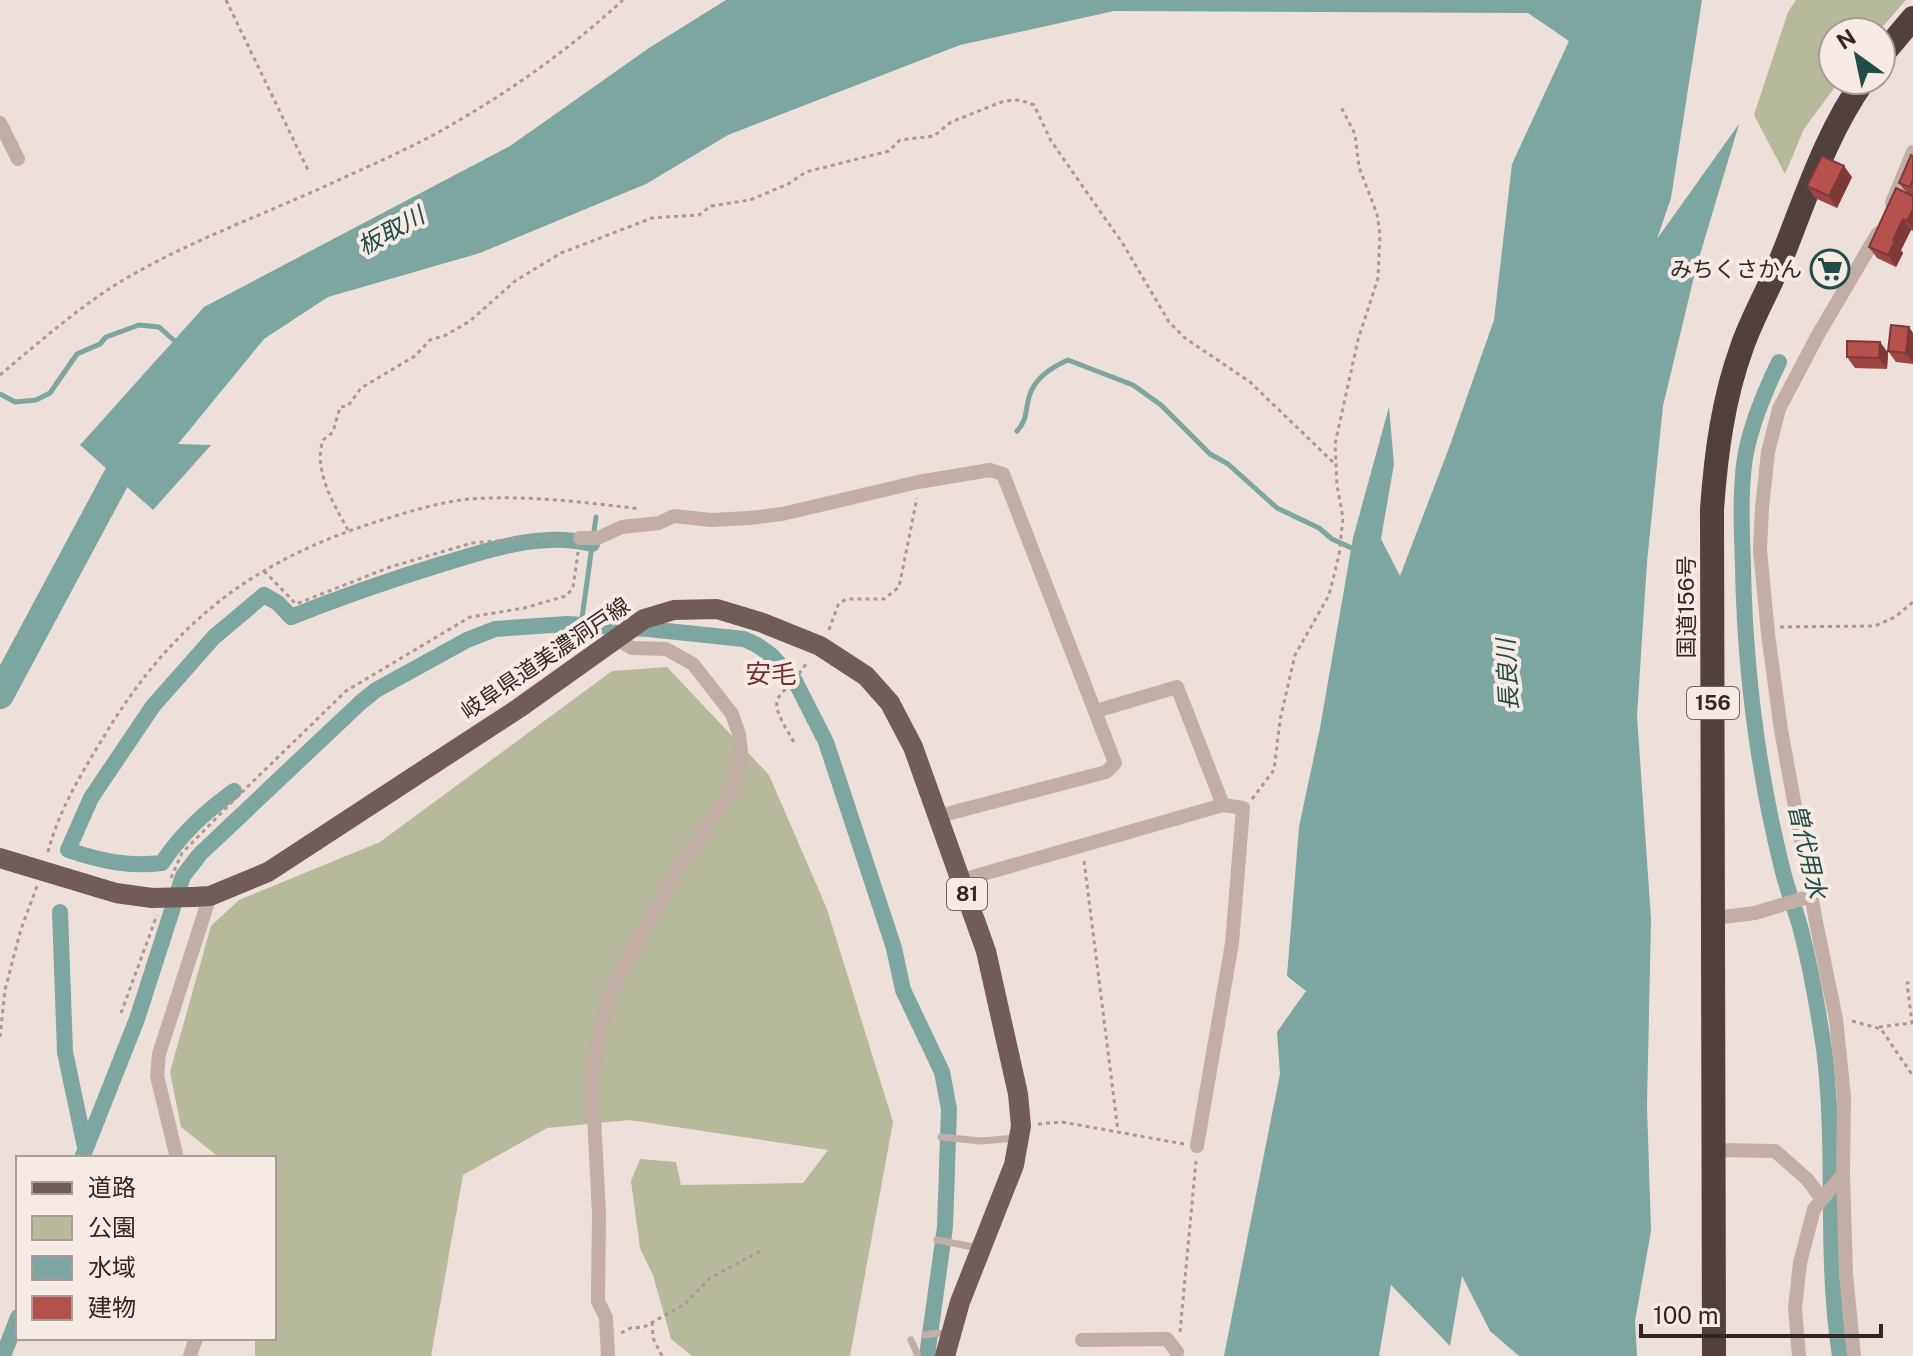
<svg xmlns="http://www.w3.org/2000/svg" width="1913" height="1356" viewBox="0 0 1913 1356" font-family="'Public Sans','Noto Sans JP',sans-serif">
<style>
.green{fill:#b6ba9b}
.water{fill:#7ca69f}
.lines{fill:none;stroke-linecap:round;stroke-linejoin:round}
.stream{stroke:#7ca69f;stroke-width:5}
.canal{stroke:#7ca69f;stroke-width:16}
.river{stroke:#7ca69f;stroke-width:28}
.path{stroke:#af9891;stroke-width:3;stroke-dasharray:4 4;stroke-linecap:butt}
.lane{stroke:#c3aea7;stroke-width:7}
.street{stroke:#c3aea7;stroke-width:14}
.primary{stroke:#715c59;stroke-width:20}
.highway{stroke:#50403e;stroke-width:24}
.primary-bridge{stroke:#715c59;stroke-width:20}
.wall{fill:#9d4743}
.shaded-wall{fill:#7f3937}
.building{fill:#b6524e;stroke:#7f3937;stroke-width:2}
.labels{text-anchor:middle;stroke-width:8;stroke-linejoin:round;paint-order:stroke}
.shield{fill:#f6eae4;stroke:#6c625f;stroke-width:2}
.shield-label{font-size:20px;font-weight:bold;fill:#312726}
.poi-label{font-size:22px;fill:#312726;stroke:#f6eae4;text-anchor:end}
.street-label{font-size:22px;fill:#312726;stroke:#f6eae4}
.water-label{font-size:24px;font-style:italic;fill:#214c47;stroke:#f6eae4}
.quarter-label{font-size:26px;fill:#752d2a;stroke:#f6eae4}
</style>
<rect width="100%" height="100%" fill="#eddfd9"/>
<path class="green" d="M1796,0H1906L1878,32H1833V80H1840L1804,129L1785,174L1754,115L1788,12Z
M667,667L769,775L827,909L893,1122L850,1356H692L671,1339L653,1275L640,1248L631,1181L640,1159L676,1162L681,1185L803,1183L828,1150L630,1120L547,1128L463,1175L431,1356H255V1338H274V1158H220L181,1127L170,1072L211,926L239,900L380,842L612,671Z"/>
<path class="water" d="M726,0H1702L1671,198L1657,239L1739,124L1696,268L1663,406L1647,562L1637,716L1651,919L1647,1106L1651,1231L1635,1321L1637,1356H1519L1490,1331L1462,1276L1450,1346L1391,1285L1379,1356H1224L1280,1074L1277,1032L1306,991L1287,976L1299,827L1320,728L1353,538L1389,407L1394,464L1381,539L1400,576L1449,448L1494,320L1512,164L1569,41L1528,13L1114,11L960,45L728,135L646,184L480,253L328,297L264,339L178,444L211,445L153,510L80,445L204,307L510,146L649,48Z"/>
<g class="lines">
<path class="stream" d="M0,394L15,402L36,400L50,393L77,354L100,344L106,337L139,325L159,327L177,343
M1017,431C1028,420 1025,408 1030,394C1036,377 1052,367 1068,360L1133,385L1161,405L1210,454L1228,464L1277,508L1319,528L1332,539L1356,550
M581,625L596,517"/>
<path class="canal" d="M1779,362C1764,393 1748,431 1744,465C1740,499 1742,534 1743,568C1745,670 1758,773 1783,872C1788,892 1796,911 1801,930C1811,969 1818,1009 1824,1049C1837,1151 1824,1254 1840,1356
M234,791C206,811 181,834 162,863C128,867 101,861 68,850L91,798L153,706L214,637L264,595L278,603L291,617C341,597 390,580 442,564C490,550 541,531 592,544
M60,912L65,1052L85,1147
M82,1158L137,1019L183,876L200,854L361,702L376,690L467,640L495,629L567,624L648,629L744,639L757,645L771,655L795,681L826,742L894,948L903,990L942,1072L949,1109L945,1227L927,1356
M3,1356L18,1317"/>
<path class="river" d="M0,695L134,445"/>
<path class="path" d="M226,0L309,172
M0,375C38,343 78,308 120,282C183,244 252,219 319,189C364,168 413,148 456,122C515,88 572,47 623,0
M348,530C334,505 313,470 323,440L333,432L340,407L348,406L361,388L415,356L430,340L446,335L470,321L515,281L561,253L652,218L699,215L711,206L750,200L788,184L806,172L889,151L900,140L934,136L951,122L1004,101L1020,100L1034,105L1051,141L1123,244L1169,322L1185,338L1250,382L1337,466
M264,571L296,604L390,567L472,543L567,535
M1780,627L1875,626L1895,617L1913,602
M829,630L838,605L846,599H884L899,587L917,498
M794,742C761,688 781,705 807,662
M1252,799L1274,770L1280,720L1295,655L1329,595L1339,555L1343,518L1337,485L1335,444L1358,340L1378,278L1380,234L1377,214L1359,167L1355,134L1340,105
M48,852C59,809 83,771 106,733C175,620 256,559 382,520C411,511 440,502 470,499C526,495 584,502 640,509
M1084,861L1118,1131
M171,878L182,853L237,797L346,691L470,617L524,608L566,596L573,588L578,552
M121,1013L157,915
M1852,1021L1881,1029L1913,1076
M1879,1027L1912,1023L1907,983L1913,982
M0,1037L5,990L21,929L37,886
M1038,1124L1062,1122L1184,1144
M652,1322L653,1338L662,1356
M1180,1332L1196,1161
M621,1333L631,1328L644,1327L685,1304L710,1278L764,1249"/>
<path class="lane" d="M941,1137L981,1141L1017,1138
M937,1240L979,1248
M925,1335L937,1333L950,1335
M911,1340L918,1356"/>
<path class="street" d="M0,123L18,159
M1892,203L1913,152
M580,538H598L622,527L659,523L674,516L711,520L750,518L782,514L918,482L990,470L1003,474L1115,763L1106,772L939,816
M962,880L1223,805L1177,687L1096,711
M1714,918L1755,913L1811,896
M1197,1146L1232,943L1243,808L1223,805
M1715,1150L1775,1151L1807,1179L1822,1199
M177,1158L157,1076L159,1054L210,896
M1843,1174L1846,1274L1854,1356
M1082,1340L1167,1339L1177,1352
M190,1356L196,1338
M608,1356L606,1318L598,1301L599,1213L592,1078L599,1032L613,986L683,860L732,791L741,752L739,734L732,714L693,664L666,649L632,648L615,638
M1799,1356L1795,1308L1800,1263L1814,1209L1843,1174L1844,1097L1836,1019L1816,922L1781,730L1768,634L1760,550L1762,508L1768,452L1779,409L1819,333L1878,233"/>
<path class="primary" d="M0,858L116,893L152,898
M193,897L210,896L268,872L519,708L644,619L674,610L717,609L763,623L820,646L866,676L890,703L913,747L986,951L1018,1094L1021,1126L1014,1165L960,1302L945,1356"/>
<path class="highway" d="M1881,56L1913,18
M1714,1356L1712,509C1716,454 1723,399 1742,347C1753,315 1772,284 1784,252C1807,194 1827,132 1864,80"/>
<path class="primary-bridge" d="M152,898L193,897"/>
</g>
<path class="wall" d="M1913,156V231L1911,230L1901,250L1903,253L1896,267L1877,258L1869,247L1906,192L1899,183Z
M1852,177L1837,208L1815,198L1807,186Z
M1913,333V364L1896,362L1888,351Z
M1880,342L1888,353L1887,369L1855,368L1847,357Z"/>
<path class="shaded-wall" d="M1844,166L1852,177L1837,208L1829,196Z
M1913,209V229L1907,221Z
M1903,219L1911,230L1901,250L1903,253L1896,267L1888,255L1893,240Z
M1909,327L1913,333V363L1906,353Z
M1880,342L1888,353L1887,369L1879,358Z"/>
<path class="building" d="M1911,155L1913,156V180L1910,187L1899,183Z
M1822,156L1844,166L1829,196L1807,186Z
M1896,188L1913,196V209L1907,221L1903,219L1893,240L1895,241L1888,255L1869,247Z
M1891,325L1909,327L1906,353L1888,351Z
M1847,341L1880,342L1879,358L1847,357Z"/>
<defs>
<g id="supermarket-ring" transform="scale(2)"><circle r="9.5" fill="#f6eae4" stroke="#214c47" stroke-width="1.5"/><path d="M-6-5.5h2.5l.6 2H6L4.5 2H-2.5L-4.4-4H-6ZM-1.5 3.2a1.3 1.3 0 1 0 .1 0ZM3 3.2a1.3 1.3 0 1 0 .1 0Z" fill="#214c47"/></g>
</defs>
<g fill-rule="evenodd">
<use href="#supermarket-ring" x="1830" y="269"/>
</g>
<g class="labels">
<g class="shield">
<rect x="1687" y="687" width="52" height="32" rx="6"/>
<rect x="947" y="878" width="40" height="32" rx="6"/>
</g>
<g class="shield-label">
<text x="1713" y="710">156</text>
<text x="967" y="901">81</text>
</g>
<g class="poi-label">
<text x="1802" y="277">みちくさかん</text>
</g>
<g class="street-label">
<text transform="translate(1686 607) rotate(-90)" y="8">国道156号</text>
<text transform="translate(545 658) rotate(-34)" y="8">岐阜県道美濃洞戸線</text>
</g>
<g class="water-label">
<text transform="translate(391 231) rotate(-29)" y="8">板取川</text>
<text transform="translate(1508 675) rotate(-93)" y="8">長良川</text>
<text transform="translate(1807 851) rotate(77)" y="8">曽代用水</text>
</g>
<g class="quarter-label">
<text x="771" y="683">安毛</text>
</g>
</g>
<rect x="16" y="1156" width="260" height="184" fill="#f6eae4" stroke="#a79c98" stroke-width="2"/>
<rect x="32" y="1182" width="40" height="12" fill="#715c59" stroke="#a79c98" stroke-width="2"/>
<text x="88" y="1196" font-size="24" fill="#312726">道路</text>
<rect x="32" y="1216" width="40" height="24" fill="#b6ba9b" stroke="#a79c98" stroke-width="2"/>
<text x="88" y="1236" font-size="24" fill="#312726">公園</text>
<rect x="32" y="1256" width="40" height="24" fill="#7ca69f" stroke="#a79c98" stroke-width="2"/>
<text x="88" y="1276" font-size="24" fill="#312726">水域</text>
<rect x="32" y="1296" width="40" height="24" fill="#b6524e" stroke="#a79c98" stroke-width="2"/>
<text x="88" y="1316" font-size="24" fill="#312726">建物</text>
<g transform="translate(1857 56) rotate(327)"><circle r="38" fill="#f6eae4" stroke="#a79c98" stroke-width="2"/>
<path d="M0-6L14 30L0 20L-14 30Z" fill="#214c47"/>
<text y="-12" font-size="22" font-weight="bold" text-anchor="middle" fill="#312726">N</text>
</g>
<path d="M1641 1324v12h240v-12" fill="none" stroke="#312726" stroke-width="4"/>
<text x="1653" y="1324" font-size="24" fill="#312726" stroke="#f6eae4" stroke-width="6" paint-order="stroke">100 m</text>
</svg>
